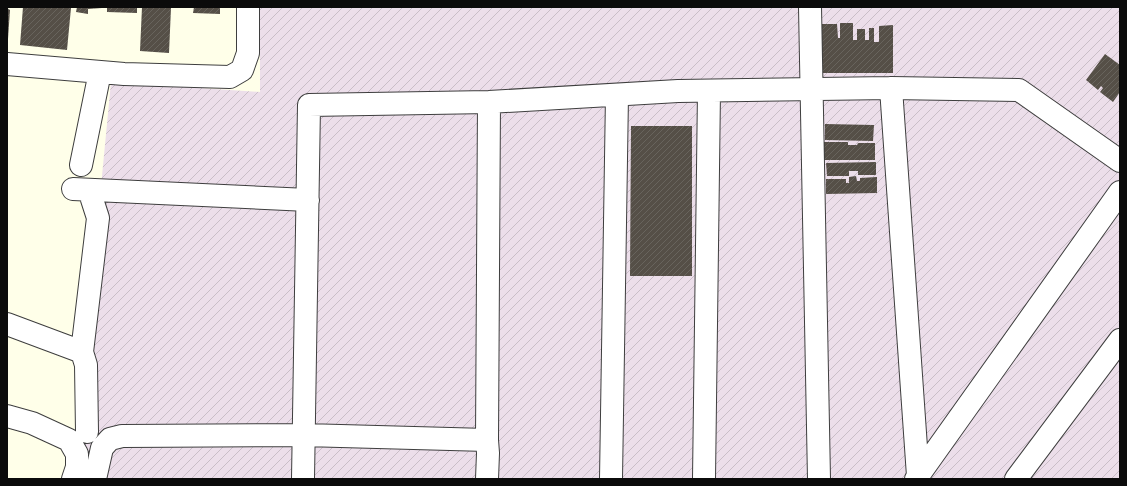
<svg xmlns="http://www.w3.org/2000/svg" width="1127" height="486" viewBox="0 0 1127 486" font-family="'Playfair Display',serif">
<style>
.industrial{fill:url(#industrial-furrows)}
.building{fill:url(#building-hatch)}
.lines{fill:none;stroke-linecap:round;stroke-linejoin:round}
.minor-casing{stroke:#3e3e3e;stroke-width:24}
.minor{stroke:#fff;stroke-width:22}
</style>
<defs>
<pattern id="industrial-furrows" width="10" height="10" patternUnits="userSpaceOnUse"><rect width="10" height="10" fill="#ecdeea"/><path d="M-1 1l2-2M0 10L10 0M9 11l2-2" fill="none" stroke="#c9bdc7"/></pattern>
<pattern id="building-hatch" width="6" height="6" patternUnits="userSpaceOnUse"><rect width="6" height="6" fill="#554f47"/><path d="M-1 1l2-2M0 6l6-6M5 7l2-2" fill="none" stroke="#68645d"/></pattern>
</defs>
<rect width="100%" height="100%" fill="#ffffe9"/>
<path class="industrial" d="M260,7H1120V479H69L78,427L111,82L260,92Z"/>
<path class="building" d="M23,7L71,8L67,50L20,45Z
M77,7H102V8L88,9V14L76,12Z
M107,7H137V13L107,12Z
M142,7L171,8L169,53L140,51Z
M194,7H220V14L193,13Z
M7,8L10,10L8,39H7Z
M840,23H853V40H857V29H865V40H869V28H874V42H879V26L893,25V73H821L820,24H837L838,38H840Z
M1105,54L1120,65V92L1113,102L1100,92L1103,88L1101,86L1098,90L1086,80Z
M825,124L874,125L873,141L825,140Z
M631,126H692V276H630Z
M824,142H848V145H857L858,143H875V160H824Z
M876,162V175H858V171H849V176H827L826,163Z
M856,176L857,181H860V178L877,177V193L826,194V179H846V183H849V177Z"/>
<g class="lines">
<g class="minor-casing">
<path id="minor" d="M810,7L819,479
M7,64L124,74L230,77L242,70L248,53V7
M891,88L918,476L916,479
M81,165L100,72
M73,189L308,200
M7,324L82,352
M7,416L32,423L69,440L77,454V467L73,479
M87,432L86,365L82,352L98,218L89,190
M918,476L1120,192
M95,479L102,448L110,439L122,436L304,435L487,440
M303,479L309,105L489,102L678,91L891,88L1019,90L1120,161
M487,479L488,453L487,440L489,102
M611,479L617,95
M704,479L709,91
M1016,479L1120,340"/>
</g>
<use href="#minor" class="minor"/>
</g>
<rect width="1127" height="486" fill="none" stroke="#0b0b0b" stroke-width="16"/>
</svg>
